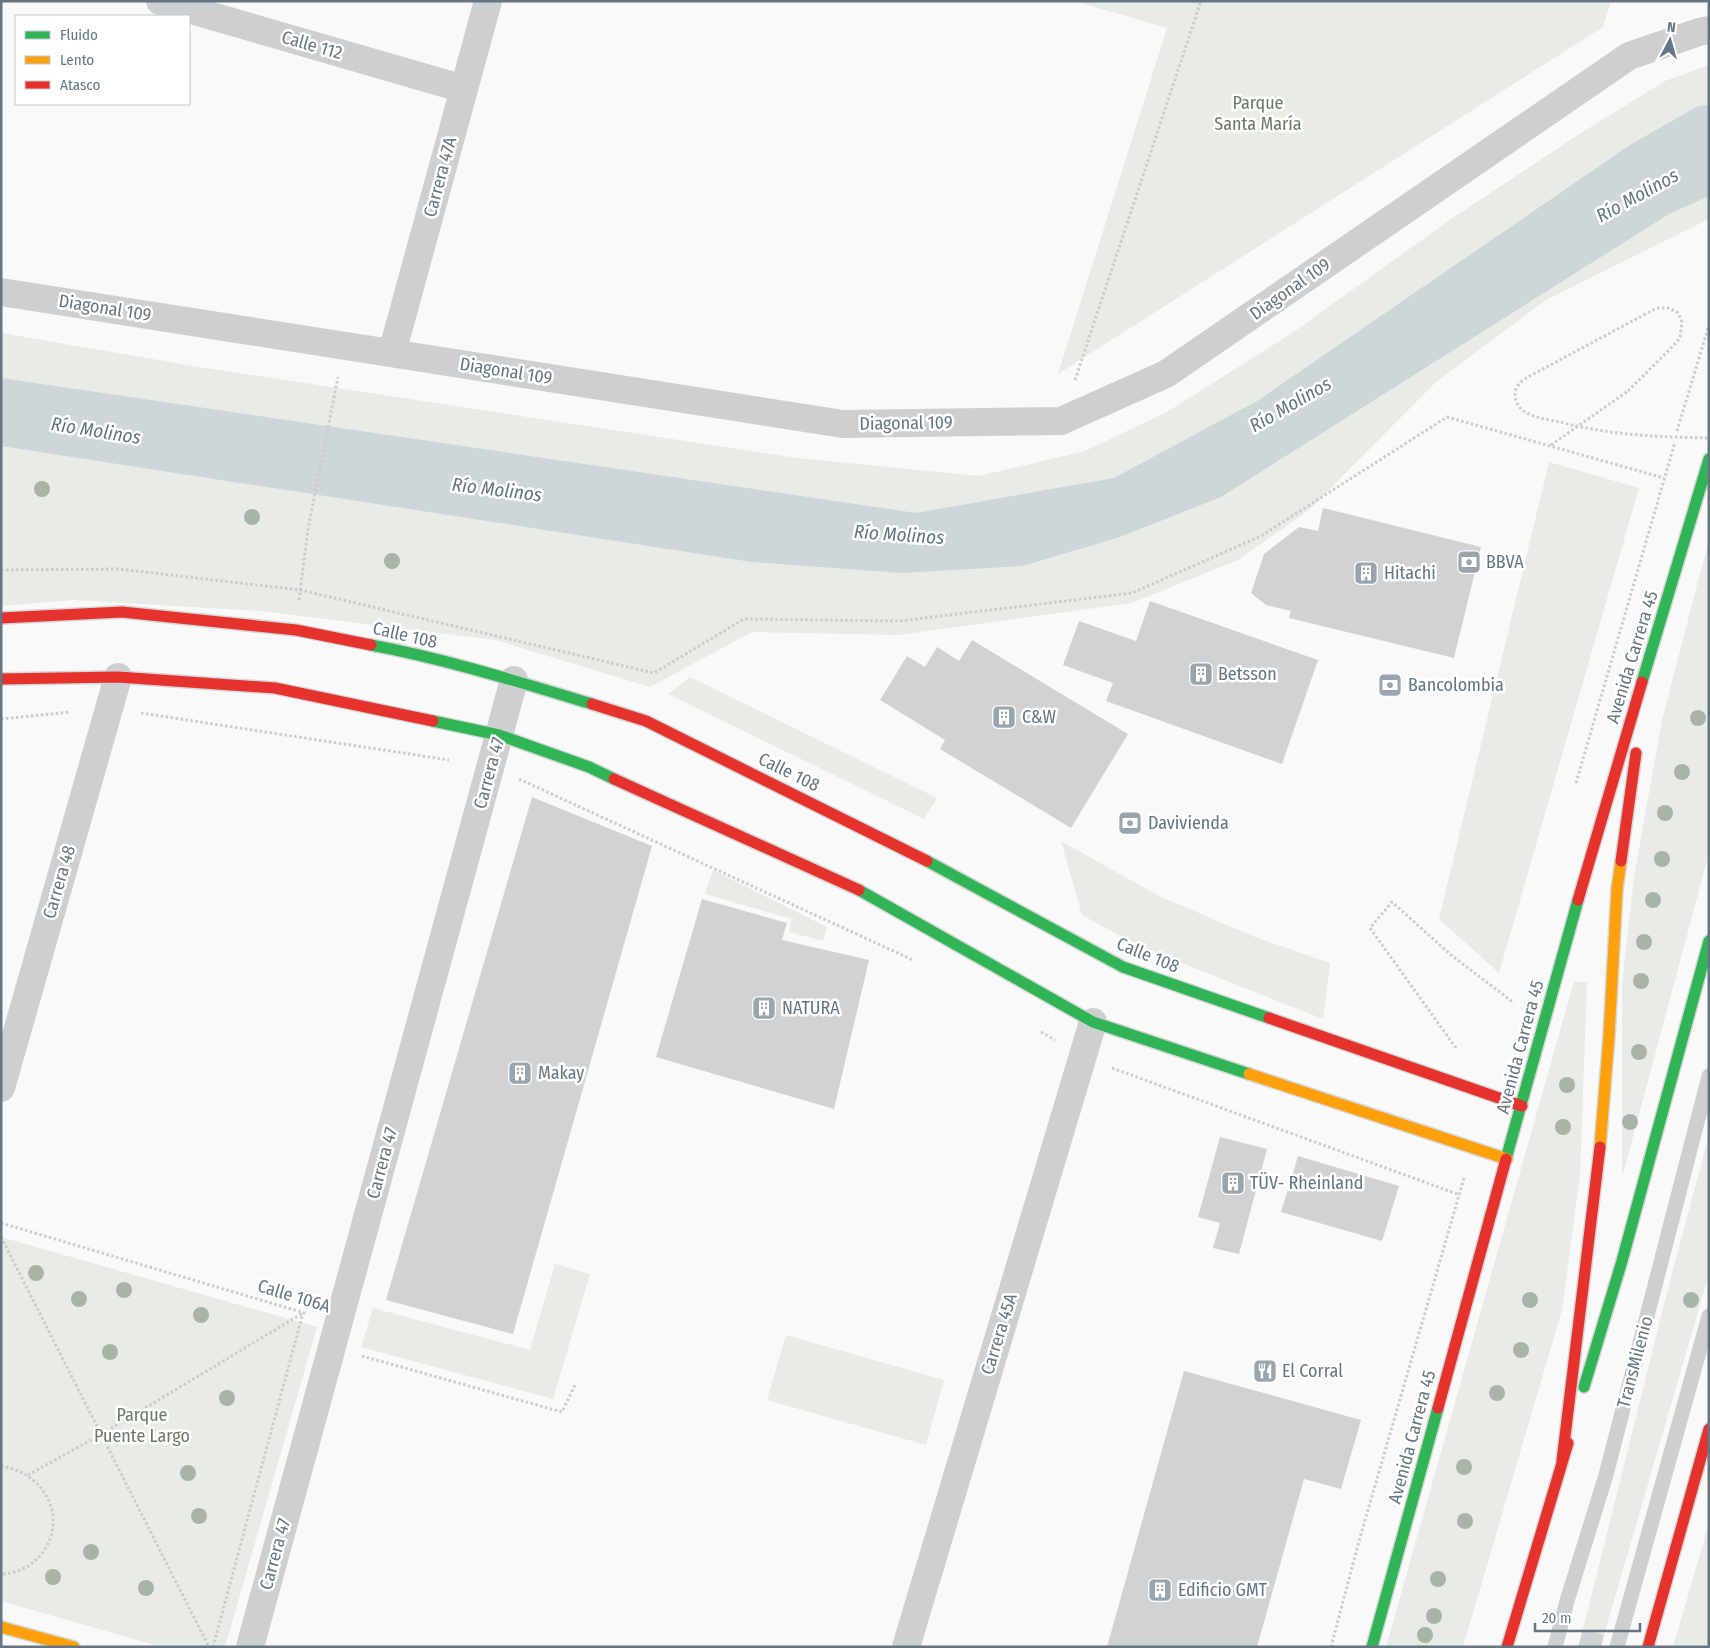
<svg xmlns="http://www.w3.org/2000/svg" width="1710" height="1648" viewBox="0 0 1710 1648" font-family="'Fira Sans Condensed',sans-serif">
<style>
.green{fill:#e8ebe6}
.water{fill:#ced6d9}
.building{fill:#d0d2d3}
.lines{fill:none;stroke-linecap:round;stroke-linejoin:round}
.fast-casing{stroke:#d5d6d7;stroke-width:14}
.slow-casing{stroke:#d5d6d7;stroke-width:14}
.jam-casing{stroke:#d5d6d7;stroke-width:14}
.path{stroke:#cbcccd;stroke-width:3;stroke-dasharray:2.5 2.5;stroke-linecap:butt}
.lane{stroke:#cecfd0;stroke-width:15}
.street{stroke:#cecfd0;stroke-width:28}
.fast{stroke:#30b455;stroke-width:11}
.slow{stroke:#ff9f0a;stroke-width:11}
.jam{stroke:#e5322d;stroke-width:11}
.path-bridge{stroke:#cbcccd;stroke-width:3;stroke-dasharray:2.5 2.5;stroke-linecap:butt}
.tree{fill:#a9b3a7}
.labels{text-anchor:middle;stroke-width:5;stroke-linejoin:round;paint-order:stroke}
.street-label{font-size:18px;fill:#657683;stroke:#fff}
.park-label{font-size:18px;fill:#687a64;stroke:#fff}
.poi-label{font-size:18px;fill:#657683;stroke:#fff;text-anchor:start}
.water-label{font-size:19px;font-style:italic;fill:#60757c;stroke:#fff}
</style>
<rect width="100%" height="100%" fill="#f9f9f9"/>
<path class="green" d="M1074,1H1611L1603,27L1058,374L1167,28Z
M1709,65V219L1546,300L1435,383L1309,510L1238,560L1132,603L898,635L752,632L650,687L495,640L262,611L73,600L1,606V333L199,367L797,458L979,476L1085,451L1167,412L1292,333L1454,217L1581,133L1665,81Z
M1549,462L1639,488L1499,973L1439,919Z
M1709,539V853L1622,1178V984L1634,877L1662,720Z
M690,677L937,798L924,819L668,694Z
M1061,841L1159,896L1255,937L1330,963L1323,1019L1137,945L1082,915Z
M713,870L827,927L823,941L789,932L792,919L705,894Z
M1574,981L1587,983L1580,1175L1562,1310L1463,1647H1386Z
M1709,1135V1274L1604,1635L1583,1629L1666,1296Z
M1,1237L317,1327L225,1647H162L1,1601Z
M555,1264L590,1274L553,1399L361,1347L373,1308L530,1350Z
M786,1335L944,1380L926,1445L767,1400Z
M1709,1523V1647H1673Z"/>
<path class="water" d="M1709,105V196L1669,214L1221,497L1120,537L1023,566L902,573L752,562L1,446V378L916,513L1114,478L1257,401L1630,145L1698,106Z"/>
<path class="building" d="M1323,508L1481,547L1454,658L1289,618L1291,611L1266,605L1251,593L1264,554L1299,527L1318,531Z
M1150,601L1318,660L1282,764L1106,701L1113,683L1063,665L1079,621L1136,641Z
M972,640L1128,734L1071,828L940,749L945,740L880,700L907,656L925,667L937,647L959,661Z
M532,797L652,846L513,1334L386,1300Z
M702,899L787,923L782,940L869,960L834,1109L656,1057Z
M1220,1137L1267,1149L1239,1254L1213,1248L1220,1223L1198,1217Z
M1298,1156L1399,1186L1382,1241L1281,1212Z
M1184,1371L1361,1420L1341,1489L1304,1479L1257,1647H1107Z
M1583,1629L1604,1635L1601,1647H1578Z"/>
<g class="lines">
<g class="fast-casing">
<path id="fast" d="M371,645C446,659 519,682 592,704
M1642,682L1709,459
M433,721L499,735L589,767L614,779
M927,861L1123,967L1269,1018
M859,890L1093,1022L1249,1074
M1506,1159L1578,900
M1584,1387L1622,1261L1709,941
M1372,1647L1438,1408"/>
</g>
<g class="slow-casing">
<path id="slow" d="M1249,1074L1507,1159
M1600,1147L1609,1036L1617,889L1621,861
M1,1627L74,1647"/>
</g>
<g class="jam-casing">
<path id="jam" d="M1,618L122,612L296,630L371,645
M1,679L118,677L275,688L433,721
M592,704L646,721L927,861
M614,779L859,890
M1621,861L1636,753
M1578,900L1642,682
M1269,1018L1522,1106
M1438,1408L1506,1159
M1562,1461L1600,1147
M1507,1647L1568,1443
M1648,1647L1709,1429"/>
</g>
<path class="path" d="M1075,380L1201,1
M1677,431L1709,325
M1551,445L1628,391
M1,570L119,569L300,590L654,673L744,619L899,621L1132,593L1261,536L1447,417L1664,478
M299,600L308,529L338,377
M141,713L449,760
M1,719L70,712
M519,779L913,960
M1576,783L1675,442
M1041,1032L1055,1040
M1456,1048L1370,928L1392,902L1451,955L1514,1003
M1112,1068L1460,1195
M1,1223L308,1314
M1,1237L209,1647
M362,1356L562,1412L575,1385
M1,1466C52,1474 73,1532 30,1565C22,1570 11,1574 1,1574
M28,1475L102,1434L303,1313
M213,1647L303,1313
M1331,1647L1359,1541L1464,1178"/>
<path class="lane" d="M1555,1647L1567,1601L1606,1475L1709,1076
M1617,1647L1709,1316"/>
<path class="street" d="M160,1L464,89
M1,292L843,424L1061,421L1166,374L1629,56L1699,32L1709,30
M392,353L488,1
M1,1088L118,677
M250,1647L514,680
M906,1647L1093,1022"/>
<use href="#fast" class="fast"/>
<use href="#slow" class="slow"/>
<use href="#jam" class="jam"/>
<path class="path-bridge" d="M1628,391L1677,342L1680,337L1682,322L1678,313L1669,308H1659L1653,310L1528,377C1525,379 1521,381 1519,384C1511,393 1516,408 1527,413C1537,418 1549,420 1560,422C1608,435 1659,437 1709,438"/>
</g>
<g class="tree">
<circle cx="42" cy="489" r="8"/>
<circle cx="252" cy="517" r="8"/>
<circle cx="392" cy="561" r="8"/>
<circle cx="1698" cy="718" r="8"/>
<circle cx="1682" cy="772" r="8"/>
<circle cx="1665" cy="813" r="8"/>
<circle cx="1662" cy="859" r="8"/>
<circle cx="1653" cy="900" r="8"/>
<circle cx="1644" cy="942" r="8"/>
<circle cx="1641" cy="981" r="8"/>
<circle cx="1639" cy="1052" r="8"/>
<circle cx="1567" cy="1085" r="8"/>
<circle cx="1630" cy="1122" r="8"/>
<circle cx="1563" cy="1127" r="8"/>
<circle cx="36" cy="1273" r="8"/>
<circle cx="124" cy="1290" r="8"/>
<circle cx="79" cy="1299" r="8"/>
<circle cx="1530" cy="1300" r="8"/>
<circle cx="1691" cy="1300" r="8"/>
<circle cx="201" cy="1315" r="8"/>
<circle cx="1521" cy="1350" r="8"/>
<circle cx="110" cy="1352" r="8"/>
<circle cx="1497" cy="1393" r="8"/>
<circle cx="227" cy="1398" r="8"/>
<circle cx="1464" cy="1467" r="8"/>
<circle cx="188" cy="1473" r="8"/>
<circle cx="199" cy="1516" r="8"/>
<circle cx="1465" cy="1521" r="8"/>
<circle cx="91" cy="1552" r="8"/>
<circle cx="53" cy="1577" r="8"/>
<circle cx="1438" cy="1579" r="8"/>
<circle cx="146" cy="1588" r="8"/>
<circle cx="1434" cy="1616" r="8"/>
<circle cx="1425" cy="1635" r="8"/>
</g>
<defs>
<g id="bank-square" transform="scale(1.25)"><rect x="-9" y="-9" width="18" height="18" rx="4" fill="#99a4ac" stroke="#fff"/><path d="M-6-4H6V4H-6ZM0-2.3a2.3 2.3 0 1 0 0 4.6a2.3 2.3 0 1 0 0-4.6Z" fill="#fff"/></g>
<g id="building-square" transform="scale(1.25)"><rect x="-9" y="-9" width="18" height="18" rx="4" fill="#99a4ac" stroke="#fff"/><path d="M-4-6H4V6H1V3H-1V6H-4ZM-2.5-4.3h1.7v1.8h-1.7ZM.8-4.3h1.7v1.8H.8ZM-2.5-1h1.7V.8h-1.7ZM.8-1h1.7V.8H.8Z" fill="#fff"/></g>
<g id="restaurant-square" transform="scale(1.25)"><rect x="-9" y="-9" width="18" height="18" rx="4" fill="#99a4ac" stroke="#fff"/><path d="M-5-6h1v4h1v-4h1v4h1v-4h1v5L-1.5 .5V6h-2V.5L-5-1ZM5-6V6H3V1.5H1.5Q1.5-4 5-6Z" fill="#fff"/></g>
</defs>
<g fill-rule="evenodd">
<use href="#bank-square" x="1469" y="562"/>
<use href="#building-square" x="1366" y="573"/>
<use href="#building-square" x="1201" y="674"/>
<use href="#bank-square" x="1390" y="685"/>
<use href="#building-square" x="1004" y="717"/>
<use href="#bank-square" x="1130" y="823"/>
<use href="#building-square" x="764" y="1008"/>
<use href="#building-square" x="520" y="1073"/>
<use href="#building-square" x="1233" y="1183"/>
<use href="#restaurant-square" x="1265" y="1371"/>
<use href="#building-square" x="1160" y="1590"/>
</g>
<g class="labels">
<g class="street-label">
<text transform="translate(312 45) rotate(16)" y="6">Calle 112</text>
<text transform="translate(440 177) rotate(-75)" y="6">Carrera 47A</text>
<text transform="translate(1290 289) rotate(-35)" y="6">Diagonal 109</text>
<text transform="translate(105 308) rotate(9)" y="6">Diagonal 109</text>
<text transform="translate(506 371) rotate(9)" y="6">Diagonal 109</text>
<text transform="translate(906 423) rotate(-1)" y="6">Diagonal 109</text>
<text transform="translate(405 635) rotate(13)" y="6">Calle 108</text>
<text transform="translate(1632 657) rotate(-73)" y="6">Avenida Carrera 45</text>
<text transform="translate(789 772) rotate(26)" y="6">Calle 108</text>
<text transform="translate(489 773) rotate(-75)" y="6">Carrera 47</text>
<text transform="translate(59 882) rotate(-74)" y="6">Carrera 48</text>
<text transform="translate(1148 955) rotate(22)" y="6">Calle 108</text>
<text transform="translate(1520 1047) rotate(-75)" y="6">Avenida Carrera 45</text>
<text transform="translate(382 1163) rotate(-75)" y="6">Carrera 47</text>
<text transform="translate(294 1296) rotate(17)" y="6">Calle 106A</text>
<text transform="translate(999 1334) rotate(-73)" y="6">Carrera 45A</text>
<text transform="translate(1635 1362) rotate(-75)" y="6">TransMilenio</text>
<text transform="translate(1412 1437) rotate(-75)" y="6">Avenida Carrera 45</text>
<text transform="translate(275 1554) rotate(-75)" y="6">Carrera 47</text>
</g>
<g class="park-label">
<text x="1258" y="109">Parque<tspan x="1258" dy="21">Santa María</tspan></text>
<text x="142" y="1421">Parque<tspan x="142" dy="21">Puente Largo</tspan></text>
</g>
<g class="poi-label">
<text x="1486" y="568">BBVA</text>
<text x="1384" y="579">Hitachi</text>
<text x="1218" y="680">Betsson</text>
<text x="1408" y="691">Bancolombia</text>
<text x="1022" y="723">C&amp;W</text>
<text x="1148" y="829">Davivienda</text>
<text x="782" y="1014">NATURA</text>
<text x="538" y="1079">Makay</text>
<text x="1250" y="1189">TÜV- Rheinland</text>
<text x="1282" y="1377">El Corral</text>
<text x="1178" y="1596">Edificio GMT</text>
</g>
<g class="water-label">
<text transform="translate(1637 195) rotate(-29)" y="7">Río Molinos</text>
<text transform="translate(1290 404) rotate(-30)" y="7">Río Molinos</text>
<text transform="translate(96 430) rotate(9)" y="7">Río Molinos</text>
<text transform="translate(497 489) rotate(7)" y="7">Río Molinos</text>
<text transform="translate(899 534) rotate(4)" y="7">Río Molinos</text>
</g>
</g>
<rect width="1710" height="1648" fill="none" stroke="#657683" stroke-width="5"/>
<rect x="15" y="15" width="175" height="90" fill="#ffffff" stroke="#c1c8cd"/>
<rect x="25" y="31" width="25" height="8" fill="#30b455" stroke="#c1c8cd"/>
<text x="60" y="40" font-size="15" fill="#657683">Fluido</text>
<rect x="25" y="56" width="25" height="8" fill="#ff9f0a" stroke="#c1c8cd"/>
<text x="60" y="65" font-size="15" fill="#657683">Lento</text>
<rect x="25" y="81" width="25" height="8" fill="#e5322d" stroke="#c1c8cd"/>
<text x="60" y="90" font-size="15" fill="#657683">Atasco</text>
<g transform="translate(1670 40) rotate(6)" stroke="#ffffff" stroke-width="4" paint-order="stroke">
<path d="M0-4L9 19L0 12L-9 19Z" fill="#657683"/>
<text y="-8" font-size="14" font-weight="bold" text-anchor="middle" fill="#657683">N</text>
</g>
<path d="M1535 1623v8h105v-8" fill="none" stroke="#657683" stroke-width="2.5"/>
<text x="1542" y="1623" font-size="15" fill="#657683" stroke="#ffffff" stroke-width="4" paint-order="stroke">20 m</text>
</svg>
